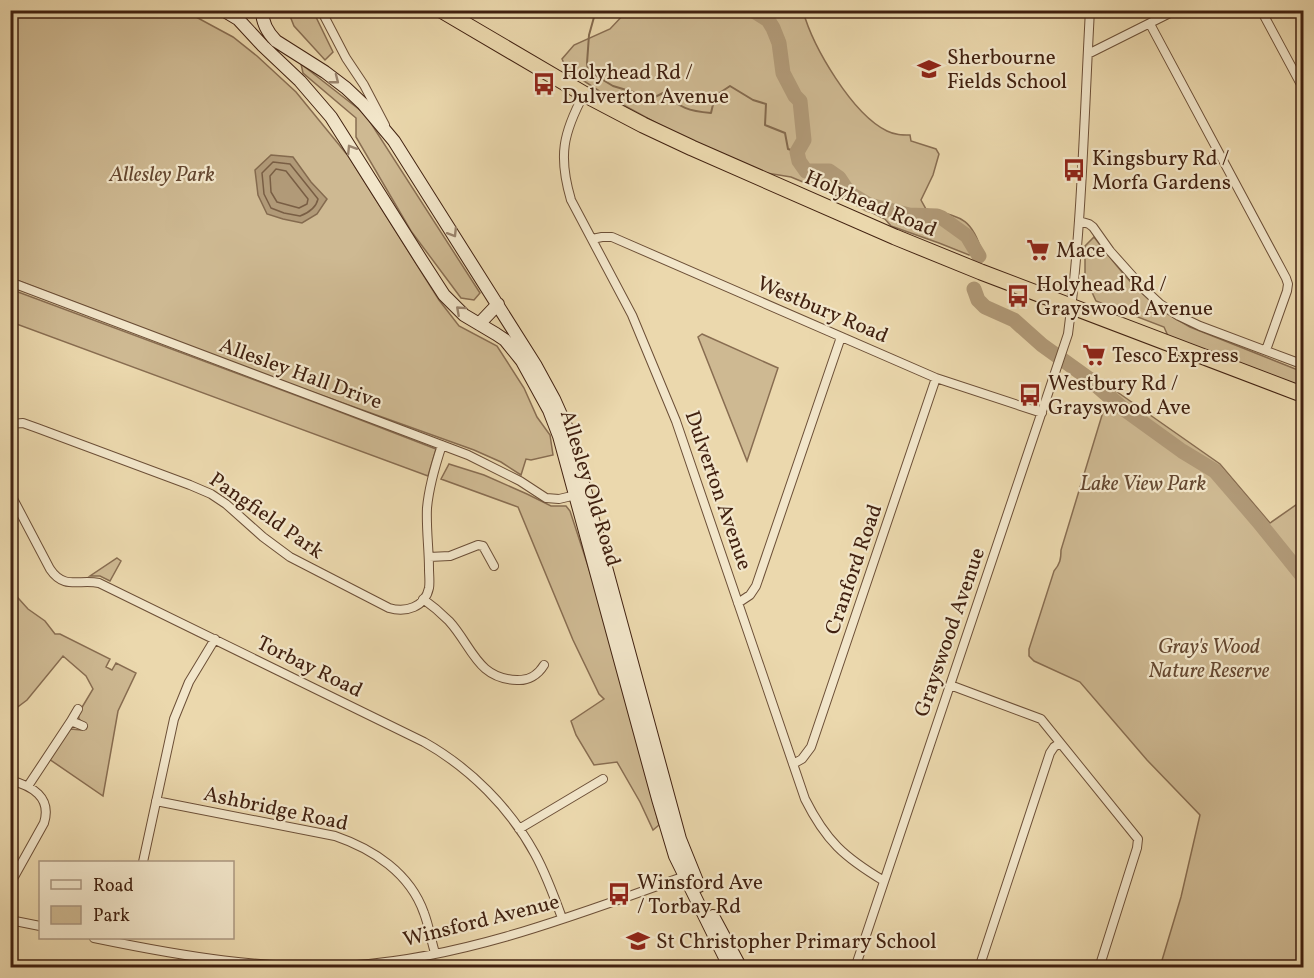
<svg xmlns="http://www.w3.org/2000/svg" width="1314" height="978" viewBox="0 0 1314 978" font-family="Vollkorn,serif">
<style>
.green{fill:#ceb992;stroke:#886d51;stroke-width:1.5}
.water{fill:#b19a78;stroke:#846a4e;stroke-width:1.5}
.lines{fill:none;stroke-linecap:round;stroke-linejoin:round}
.shore{stroke:#795e44;stroke-width:1.5}
.stream{stroke:#846a4e;stroke-width:2}
.river{stroke:#b19a78;stroke-width:15}
.street-casing{stroke:#6c4f37;stroke-width:10}
.secondary-casing{stroke:#412110;stroke-width:14}
.highway-casing{stroke:#412110;stroke-width:17}
.street{stroke:#f2e6ca;stroke-width:8}
.secondary{stroke:#f2e6ca;stroke-width:12}
.highway{stroke:#ebd8ad;stroke-width:15}
.oneway{stroke:#9a846d}
.labels{text-anchor:middle;stroke-width:4.5;stroke-linejoin:round;paint-order:stroke}
.poi-label{font-size:21px;fill:#412110;stroke:#f2e6ca;text-anchor:start}
.park-label{font-size:21px;font-style:italic;fill:#644730;stroke:#f2e6ca}
.street-label{font-size:21px;fill:#412110;stroke:#f2e6ca}
</style>
<rect width="100%" height="100%" fill="#ebd8ad"/>
<filter id="stains"><feTurbulence type="fractalNoise" baseFrequency=".00333" numOctaves="4"/><feColorMatrix values="0 0 0 0 .2 0 0 0 0 .09 0 0 0 0 .02 0 0 0 .5 -.17"/></filter>
<radialGradient id="worn" r=".72"><stop offset=".6" stop-color="#630" stop-opacity="0"/><stop offset="1" stop-color="#630" stop-opacity=".3"/></radialGradient>
<path class="green" d="M10,11H185L233,37L257,56L296,92L349,157L439,300L459,326L497,346L524,388L537,417L550,435L553,455L531,460L526,459L521,475L501,462L474,450L287,383L11,278Z
M288,11H313L333,52L325,60L294,26Z
M627,11H803C813,47 852,114 887,131C895,135 902,135 910,135L911,141L936,149L939,154L933,175L921,200L926,209C960,217 971,216 982,252L969,255L939,243L891,226L885,219L844,199L791,177L761,172L680,136L607,96L567,70L562,59L574,45L610,29Z
M301,64L365,114L480,293L474,300L461,298L411,231L356,137V118L303,73Z
M1094,237C1124,276 1145,304 1190,327L1303,372V388L1168,336L1164,327L1096,301L1085,277V246Z
M10,289L322,405L436,449L428,476L11,322Z
M702,334L778,368L747,461L698,337Z
M1113,389L1220,464L1270,523L1303,500V967H1160L1181,897L1200,815L1147,760L1080,682L1034,661L1029,656V649L1054,571C1060,564 1061,559 1061,550L1106,402Z
M449,464L484,475L527,494L551,506H566L570,511L605,618L642,753L659,825L653,830L640,802L617,762L594,765L576,735L571,721L604,699L599,694L573,640L518,507L441,479Z
M117,558L121,561L110,581L100,576H90Z
M10,589L28,609L45,621L55,634H60L110,659L106,667L112,670L116,663L136,673L118,711L103,796L49,759L66,732L71,729L81,730L85,724L79,719L78,714L93,689L86,676L63,656L27,700L11,712Z"/>
<path class="water" d="M271,155L293,157L311,182L327,199L317,214L302,223L283,219L267,214L258,195L255,170Z"/>
<g class="lines">
<path class="shore" d="M273,162L290,164L318,199C316,208 308,213 300,216L284,213L271,208L264,194L262,173Z
M276,169L286,171L308,199L307,204L299,208L277,202L271,192L270,176Z"/>
<path class="stream" d="M596,10L589,35L587,63L588,71L613,86L653,98L663,93C681,108 688,111 711,113L715,96L730,86L753,100L766,104L765,125L785,133L788,149L797,152"/>
<path class="river" d="M752,10L768,20L773,28L779,43L783,73L795,96L800,101L804,140L797,152L799,161L806,171H829L839,178L849,193L869,205L909,215L937,216L942,218L967,236L979,256
M974,289L978,300L985,307L1014,320L1042,345L1088,378L1121,407L1182,451L1215,471L1258,521L1304,578"/>
<g class="street-casing">
<path id="street" d="M321,10L346,58L364,85L385,125
M1261,10L1304,90
M1150,24L1286,278L1288,284L1287,291L1266,350
M1088,54L1176,10
M584,94C563,133 558,156 571,200L632,315L676,421L805,799C826,841 844,857 884,881
M1079,221L1089,224L1093,227L1110,251L1144,289L1160,304L1179,316L1200,326L1304,365
M592,239L602,237H612L936,378L1042,413
M10,282L468,455L520,481L546,498L559,499L576,495
M10,424L23,423L37,428L190,485L211,494L226,504L263,537L290,557L389,608C406,613 425,607 429,588C430,582 429,575 429,569C429,549 426,528 427,508C429,486 435,466 442,445
M10,493L50,569C64,590 79,579 99,583L424,742C470,768 510,808 535,854C546,874 554,896 562,918
M429,557L450,556L478,545L483,546L494,566
M423,599C433,606 441,613 449,621C472,646 477,679 517,680C528,681 538,675 544,665
M738,603L750,595L756,586L841,337
M950,685L1041,719L1138,839L1137,848L1099,968
M71,721L78,709
M793,764L802,759L811,747L936,378
M10,780C32,786 52,797 44,823L10,884
M28,786L71,721L83,726
M156,801L335,836C373,849 410,873 424,913C429,926 431,940 435,953
M519,829L603,779
M143,862L174,719L189,682L215,639
M10,920L40,926
M94,938C181,956 267,971 356,965C469,957 581,913 688,875
M855,968L1068,334C1082,227 1084,118 1090,10
M979,968L1050,753L1054,747L1060,743"/>
</g>
<g class="secondary-casing">
<path id="secondary" d="M223,10L238,19L263,46L300,81L331,117L422,261L444,295L464,315L496,334L505,340L522,361L549,410L559,436L658,799L675,856L730,968
M262,10C262,23 267,32 276,41L325,72L346,88L363,104L394,141L536,366L554,399L570,435L680,839L699,886
M479,324L498,304
M713,916L741,968"/>
</g>
<g class="highway-casing">
<path id="highway" d="M441,10L584,94L643,125L692,148L895,237L981,272L1304,395"/>
</g>
<use href="#street" class="street"/>
<use href="#secondary" class="secondary"/>
<use href="#highway" class="highway"/>
</g>
<defs><path id="oneway-chevron" d="M-2-3.5L2.5 0L-2 3.5" fill="none" stroke-width="1.6" stroke-linecap="round" stroke-linejoin="round" transform="scale(1.5)"/></defs>
<g class="oneway">
<use href="#oneway-chevron" transform="translate(335 80) rotate(38)"/>
<use href="#oneway-chevron" transform="translate(351 149) rotate(-122)"/>
<use href="#oneway-chevron" transform="translate(453 233) rotate(58)"/>
<use href="#oneway-chevron" transform="translate(460 310) rotate(-138)"/>
</g>
<defs>
<g id="school-bare" transform="scale(1.8)"><path d="M0-5L7-2L0 1L-7-2ZM-4 1L0 2.5L4 1V4Q0 6-4 4Z" fill="#8f2418" stroke="#f2e6ca" stroke-width="2.5" paint-order="stroke"/></g>
<g id="bus-bare" transform="scale(1.8)"><path d="M-5-6H5V4H4V6H2V4H-2V6H-4V4H-5ZM-3.5-4V0h7V-4ZM-3.5 1.2v1.5H-2V1.2ZM2 1.2v1.5H3.5V1.2Z" fill="#8f2418" stroke="#f2e6ca" stroke-width="2.5" paint-order="stroke"/></g>
<g id="supermarket-bare" transform="scale(1.8)"><path d="M-6-5.5h2.5l.6 2H6L4.5 2H-2.5L-4.4-4H-6ZM-1.5 3.2a1.3 1.3 0 1 0 .1 0ZM3 3.2a1.3 1.3 0 1 0 .1 0Z" fill="#8f2418" stroke="#f2e6ca" stroke-width="2.5" paint-order="stroke"/></g>
</defs>
<g fill-rule="evenodd">
<use href="#school-bare" x="929" y="69"/>
<use href="#bus-bare" x="544" y="84"/>
<use href="#bus-bare" x="1074" y="170"/>
<use href="#supermarket-bare" x="1038" y="250"/>
<use href="#bus-bare" x="1018" y="296"/>
<use href="#supermarket-bare" x="1094" y="355"/>
<use href="#bus-bare" x="1030" y="395"/>
<use href="#bus-bare" x="619" y="894"/>
<use href="#school-bare" x="638" y="941"/>
</g>
<g class="labels">
<g class="poi-label">
<text x="947" y="64">Sherbourne<tspan x="947" dy="24">Fields School</tspan></text>
<text x="562" y="79">Holyhead Rd /<tspan x="562" dy="24">Dulverton Avenue</tspan></text>
<text x="1092" y="165">Kingsbury Rd /<tspan x="1092" dy="24">Morfa Gardens</tspan></text>
<text x="1056" y="257">Mace</text>
<text x="1036" y="291">Holyhead Rd /<tspan x="1036" dy="24">Grayswood Avenue</tspan></text>
<text x="1112" y="362">Tesco Express</text>
<text x="1048" y="390">Westbury Rd /<tspan x="1048" dy="24">Grayswood Ave</tspan></text>
<text x="637" y="889">Winsford Ave<tspan x="637" dy="24">/ Torbay Rd</tspan></text>
<text x="656" y="948">St Christopher Primary School</text>
</g>
<g class="park-label">
<text x="162" y="181">Allesley Park</text>
<text x="1143" y="490">Lake View Park</text>
<text x="1209" y="653">Gray's Wood<tspan x="1209" dy="24">Nature Reserve</tspan></text>
</g>
<g class="street-label">
<text transform="translate(871 203) rotate(23)" y="7">Holyhead Road</text>
<text transform="translate(823 309) rotate(23)" y="7">Westbury Road</text>
<text transform="translate(301 373) rotate(20)" y="7">Allesley Hall Drive</text>
<text transform="translate(591 488) rotate(73)" y="7">Allesley Old Road</text>
<text transform="translate(719 490) rotate(71)" y="7">Dulverton Avenue</text>
<text transform="translate(267 515) rotate(35)" y="7">Pangfield Park</text>
<text transform="translate(853 569) rotate(-71)" y="7">Cranford Road</text>
<text transform="translate(949 632) rotate(-71)" y="7">Grayswood Avenue</text>
<text transform="translate(310 666) rotate(26)" y="7">Torbay Road</text>
<text transform="translate(276 808) rotate(12)" y="7">Ashbridge Road</text>
<text transform="translate(481 920) rotate(-14)" y="7">Winsford Avenue</text>
</g>
</g>
<rect width="1314" height="978" fill="none" stroke="#ebd8ad" stroke-width="36"/>
<rect x="12" y="12" width="1290" height="954" fill="none" stroke="#412110" stroke-width="3"/>
<rect x="18" y="18" width="1278" height="942" fill="none" stroke="#412110" stroke-width="1.5"/>
<rect x="39" y="861" width="195" height="78" fill="#f2e6ca" stroke="#ab9780" stroke-width="1.5"/>
<rect x="51" y="880" width="30" height="9" fill="#f2e6ca" stroke="#ab9780" stroke-width="1.5"/>
<text x="93" y="891" font-size="18" fill="#412110">Road</text>
<rect x="51" y="906" width="30" height="18" fill="#ceb992" stroke="#ab9780" stroke-width="1.5"/>
<text x="93" y="921" font-size="18" fill="#412110">Park</text>
<rect width="100%" height="100%" filter="url(#stains)"/>
<rect width="100%" height="100%" fill="url(#worn)"/>
</svg>
